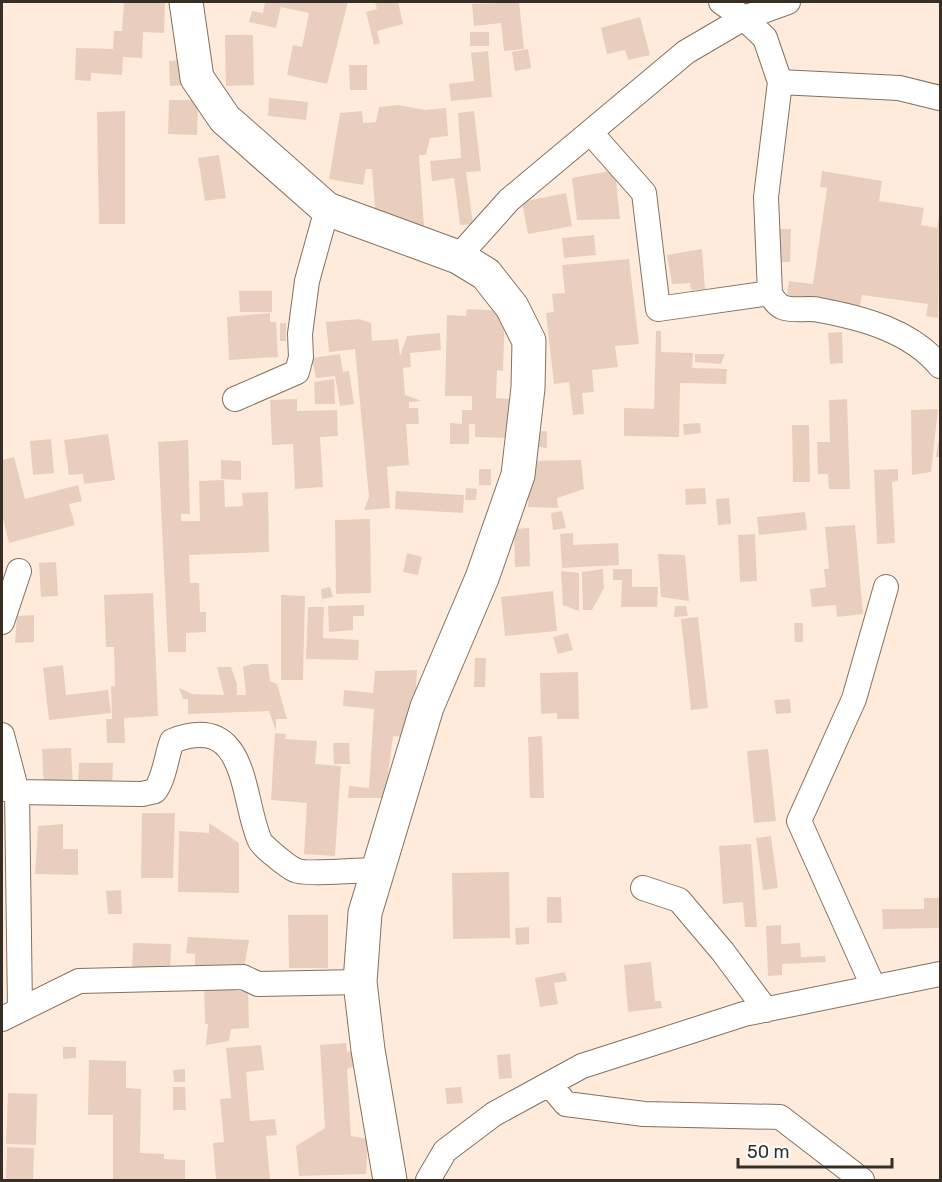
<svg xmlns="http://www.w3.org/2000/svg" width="942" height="1182" viewBox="0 0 942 1182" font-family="Rubik,sans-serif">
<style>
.building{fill:#e9cebd}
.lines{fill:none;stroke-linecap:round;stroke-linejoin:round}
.street-casing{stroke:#86715f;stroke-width:26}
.secondary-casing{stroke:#86715f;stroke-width:35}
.street{stroke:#fff;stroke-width:24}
.secondary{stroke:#fff;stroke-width:33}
</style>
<rect width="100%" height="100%" fill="#ffebdb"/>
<path class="building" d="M124,2H165L164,33L143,32L142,58L123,57L122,75L91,73V81L75,80L76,48L113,49L114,31H122Z
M265,2H348L327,84L287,75L293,45L302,47L309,13L281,7L276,28L249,22L252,11L263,13Z
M375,2H398L403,24L377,31L380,43L374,45L366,12L377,9Z
M519,2L524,49L504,51L501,23L474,26L472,4Z
M640,17L650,55L628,60L625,50L607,54L601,28Z
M470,32H489V46H470Z
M225,35H253L254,85L226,86Z
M528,49L531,68L515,71L512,52Z
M488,51L492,97L451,101L449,84L474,81L471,53Z
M184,60L185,85L170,86L169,61Z
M349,65H367V90H350Z
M269,98L308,102L306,120L268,116Z
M169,100H198L197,135L168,134Z
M398,105L425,110L446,108L448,136L430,138L426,155H419L424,226L382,225L361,210L375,208L372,169H366L363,185L329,179L340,113L362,111L363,123L376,122L379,107Z
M125,111V224H99L97,112Z
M474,111L481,171L466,172L473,224L460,225L454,178L432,181L430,161L461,158L458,113Z
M219,155L226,198L205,201L198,158Z
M615,170L620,219L577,220L572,178Z
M822,171L882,181L879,201L924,208L921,225L937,228L940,211L938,318L926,316L928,304L862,295L859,312L786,301L789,281L813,284L827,188L820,187Z
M566,193L572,226L528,234L522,202Z
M774,229H791L790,262H773Z
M594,235L596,255L564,258L562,238Z
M702,249L705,289L691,290L690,283L672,284L667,255Z
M629,259L639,344L615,346L618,367L592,370L594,392L582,393L584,414L573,415L569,382L554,384L546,313L554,312L552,294L565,293L562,265Z
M239,291H272V312H240Z
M467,309L505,311L503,371L497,370L496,398L511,399L510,438L475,437V424H469V444H450V423L462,424V410H472V396H445L447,315L466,316Z
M270,313V322H276L278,357L229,360L227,317Z
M359,319L371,323L372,341L398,339L400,356L407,336L440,333L441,350L410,353L411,367L403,368L405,395L422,401L409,402V408H418L419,424H406L409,465L387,467L390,508L364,510L369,497L355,349L329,352L326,322Z
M280,323H286V341H280Z
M656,331H661V352L693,353L692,368L727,369L726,384L680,383L679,437L624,436V408L654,409Z
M842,332L843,363L830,364L828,333Z
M340,354L343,372L349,371L354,404L340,406L335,376L316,378L312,358Z
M695,354H725L721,364L695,362Z
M334,379L335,404H315L314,382Z
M297,399V411L337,410L338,436L320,437L323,487L295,489L293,444L272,445L270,400Z
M847,399L850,489H829L828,474H818L817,442H830L829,400Z
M938,409L931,472L912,475L911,410Z
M700,423L701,433L684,435L683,424Z
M792,425H809L810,482H793Z
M547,431V448L530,446L531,432Z
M108,434L115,480L84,484L83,474L69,475L64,440Z
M51,439L54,473L33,475L30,441Z
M188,440L190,514H181V521H200L199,481L224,480L225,507L243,506L242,493L268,492L269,552L189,555L190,583H199L200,612H206V632L186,633V652H168L158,442Z
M938,442H940V457H936Z
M14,457L25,499L78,485L82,501L69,504L75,525L9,543L2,514V460Z
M221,460L241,461V480L221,479Z
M581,460L584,489L557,498L558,508L528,507L530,461Z
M479,469H491V485H479Z
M898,469V481L892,482L895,543L877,544L874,470Z
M466,488L477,489L476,500H465Z
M705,488L706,504L686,505L685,489Z
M396,491L464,495L463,513L395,509Z
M729,498L731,524L718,525L716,499Z
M562,511L566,528L553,530L551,513Z
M805,512L807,530L759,535L757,517Z
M370,519L371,593L336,594L335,520Z
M855,525L863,614L837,617L836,605L812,607L810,589L826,587L824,569H829L825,527Z
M529,528L530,566L515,567L514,529Z
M573,533V545L618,543L619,565L562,568L560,534Z
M755,534L757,581L740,582L738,535Z
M407,553L422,557L418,575L403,572Z
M658,554L685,555L689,601L661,597Z
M56,562L58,596L41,597L39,563Z
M603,569L604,588L592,610H583L582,572Z
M613,569H632V587H658L657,607H621L622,580H613Z
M561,571L579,573V611L563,605Z
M330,587L333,597L322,599L321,589Z
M553,591L557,631L505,636L501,597Z
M153,593L158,716L124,718L125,743H107L106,719H112L111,686H115L114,647H106L104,595Z
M281,595L305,596L303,680H281Z
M364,605V616H353V630L329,632L328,606Z
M675,606H686L688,616L674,617Z
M308,607H324L323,638L359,640L358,660L306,659Z
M34,615V642L15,643L17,616Z
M698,617L708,708L691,710L681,619Z
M794,623H803V642H795Z
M568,633L573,650L558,654L553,637Z
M475,658H486L485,687H474Z
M252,664H268L270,681L277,684L287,719H276V731L269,711L188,714V699H183L179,688L192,694L224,695L217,667H231L237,684V695H246L243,667Z
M63,665L66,695L108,690L111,713L49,720L43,668Z
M417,670L413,738L393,736L385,798H348L349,786L369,788L374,709L343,706L344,690L373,693L375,671Z
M578,672L579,719H557V713L541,714L540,673Z
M790,699L791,713L776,714L774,700Z
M275,733L286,734L285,739L317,741L315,764L341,766L335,856L304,854L307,803L271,800Z
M542,736L544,798H530L528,737Z
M333,743H349L350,764H334Z
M71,748L73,789L44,791L42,749Z
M768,749L776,821L754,823L747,751Z
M79,763H113L112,789L78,788Z
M142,813H175L173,878H141Z
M209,823L239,843V893L178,892L179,831L209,833Z
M63,824V849H78V875L35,874L38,826Z
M771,836L778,888L763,890L756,838Z
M751,844L757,927H745L743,902L723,904L719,846Z
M509,872L510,938L453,939L452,873Z
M121,890L122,914H108L106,891Z
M547,897H561L562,923H547Z
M924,898H940V928L883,929L882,909H924Z
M288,915H328V968H289Z
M781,925V944L800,943L801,957L825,956L826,962L782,964V975L768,976L766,926Z
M529,927V944L516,945L515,928Z
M188,937L249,940L244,969L195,967V954L186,953Z
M133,943L171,944L170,972L132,971Z
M651,962L655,1001H661L662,1008L628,1012L624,965Z
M565,972L567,981L554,983L558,1004L540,1007L535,978Z
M204,984H236V991H248L249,1028L231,1029L229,1041L206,1045L208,1024H205Z
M346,1043L347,1052L355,1050L354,1066L347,1069L351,1136L368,1139L366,1174L299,1176L296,1146L325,1128L320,1045Z
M261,1045L264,1070L246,1072L250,1121L275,1119L277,1135L266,1136L270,1179L216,1180L213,1143L224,1142L220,1099L231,1098L226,1048Z
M63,1047H76V1058L63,1059Z
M510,1054L512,1078L499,1079L497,1055Z
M89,1060L126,1061V1088L141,1089L140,1153L164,1154V1159L185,1160V1180H113V1115H88Z
M185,1069V1082H174L173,1070Z
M173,1087H185L186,1110H173Z
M461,1087L463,1103L447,1104L445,1088Z
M8,1093L37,1094L36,1145L6,1144Z
M7,1147L34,1148L33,1180H6Z"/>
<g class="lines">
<g class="street-casing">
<path id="street" d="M721,2L744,18L765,38L780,82L766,197L770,293C773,299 776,304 782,307C793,312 808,307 819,310C863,318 911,331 940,366
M780,82L899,88L940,98
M591,133L644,193L658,309L770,293
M458,257L509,200L686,52L744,18L788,2
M235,399L297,372L301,357L300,334L307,281L327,209
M2,622L19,571
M2,735L17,792L20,1010
M2,788L17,792L142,794L155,791C165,777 166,757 172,741C249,711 241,799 260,841C262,846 288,867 295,870C304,875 362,870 377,870
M643,888L679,900L723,952L766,1010
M873,986L799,821L854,699L886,587
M2,1019L79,981L243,977L258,984L360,982
M549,1084L566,1104L644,1114L780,1117L862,1180
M428,1180L445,1151L494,1114L582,1066L744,1014L940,974"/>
</g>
<g class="secondary-casing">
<path id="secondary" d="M186,2L197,78L225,119L327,209L458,257L486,274L512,307L529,341L528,388L518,475L482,578L427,707L365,913L360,982L368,1050L390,1180"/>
</g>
<use href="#street" class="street"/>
<use href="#secondary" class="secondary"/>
</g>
<rect width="942" height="1182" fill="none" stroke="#372e26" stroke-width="6"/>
<path d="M738 1158v9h154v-9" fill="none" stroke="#372e26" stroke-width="3"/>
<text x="747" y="1158" font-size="18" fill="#372e26" stroke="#fdfdfd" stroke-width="4.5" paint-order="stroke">50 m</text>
</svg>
